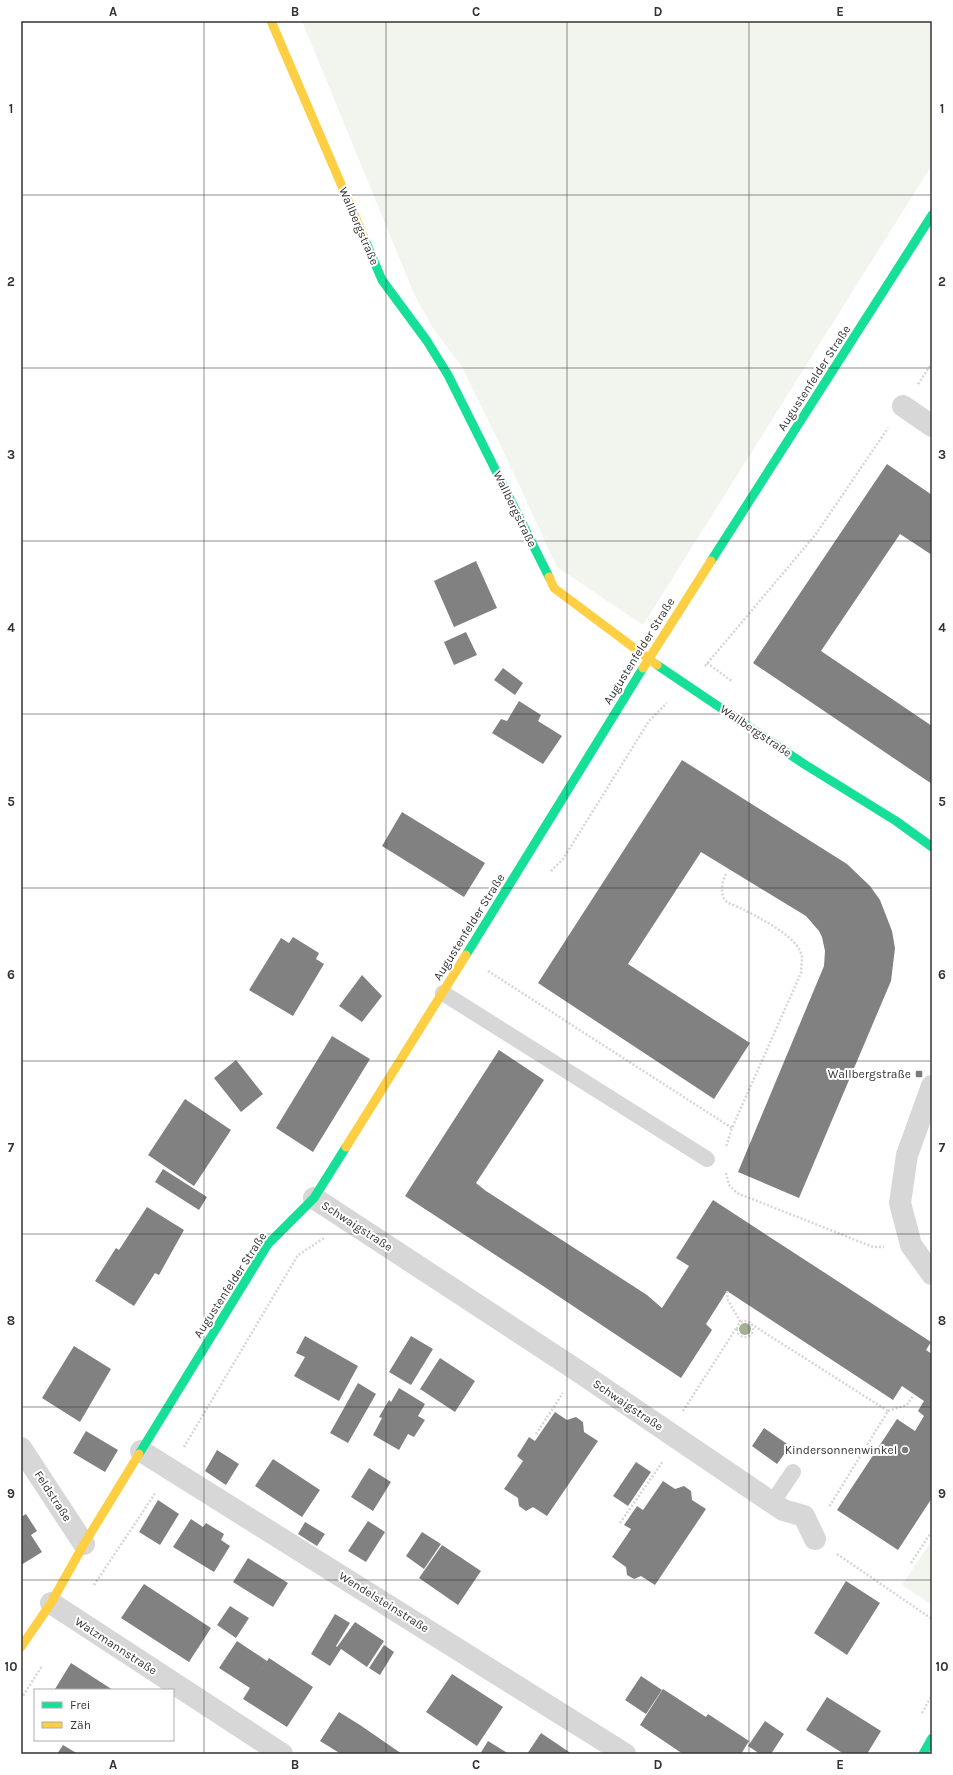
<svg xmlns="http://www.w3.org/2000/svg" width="953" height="1775" viewBox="0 0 953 1775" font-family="Karla,sans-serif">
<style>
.green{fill:#f1f5ed}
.building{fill:#818181}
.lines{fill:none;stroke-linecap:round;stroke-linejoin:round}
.path{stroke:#d6d6d6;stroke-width:2.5;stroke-dasharray:2 2;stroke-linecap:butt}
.lane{stroke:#d7d7d7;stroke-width:16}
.street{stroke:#d7d7d7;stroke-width:22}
.fast{stroke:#16e098;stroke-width:9}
.slow{stroke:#ffcf43;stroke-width:9}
.tree{fill:#a2b095}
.grid{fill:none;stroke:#333;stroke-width:1;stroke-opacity:0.55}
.poi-dot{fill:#7a7a7a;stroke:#fff;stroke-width:1.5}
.labels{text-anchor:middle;stroke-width:4;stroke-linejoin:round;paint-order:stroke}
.street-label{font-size:12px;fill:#333;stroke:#fff}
.poi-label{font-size:12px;fill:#333;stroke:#fff;text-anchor:end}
.neatline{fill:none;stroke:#333;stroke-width:1.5}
.grid-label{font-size:13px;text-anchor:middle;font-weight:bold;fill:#333}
</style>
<rect width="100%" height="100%" fill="#fff"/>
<path class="green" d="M302,21H932V165L643,625L557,567L501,446L462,367L433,328L415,296Z
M932,1540V1605L902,1585Z"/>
<path class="building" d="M887,464L932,495V555L900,534L821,651L932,726V784L753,663Z
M476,561L497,608L454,627L434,581Z
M466,632L477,655L454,665L444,642Z
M503,668L523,683L515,695L494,680Z
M519,701L541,715L538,721L562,736L543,764L492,733L501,719L507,721Z
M682,760L847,864L870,886L880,900L892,931L895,948L891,981L799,1198L738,1172L824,966L825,951L822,937L819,931L806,916L701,852L628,964L750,1043L714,1099L538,983Z
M402,812L485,863L464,897L382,846Z
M293,937L319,953L316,959L324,964L293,1016L249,990L281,938L289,943Z
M362,975L382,996L362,1022L339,1006Z
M332,1036L370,1059L313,1152L276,1128Z
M499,1050L544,1080L476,1183L486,1191L647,1295L662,1308L689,1266L676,1258L713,1200L931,1342L926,1350L932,1354V1498L898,1550L837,1510L897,1419L915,1431L924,1416L918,1411L924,1401L902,1386L893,1400L727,1291L706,1324L712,1330L681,1378L540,1284L405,1196Z
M236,1060L263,1094L241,1112L214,1078Z
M185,1099L231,1130L194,1186L148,1155Z
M163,1169L207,1197L199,1210L155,1182Z
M147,1207L184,1230L159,1275L155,1273L134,1306L95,1281L116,1248L119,1250Z
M305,1336L358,1366L339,1401L294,1376L305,1357L296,1353Z
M411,1336L433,1349L411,1385L389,1372Z
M74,1346L111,1369L80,1422L42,1398Z
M440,1358L475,1381L455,1412L420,1389Z
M358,1383L376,1394L348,1443L330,1433Z
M399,1388L425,1404L418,1416L425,1420L414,1437L408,1434L399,1450L373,1435L382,1418L379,1417L389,1400L391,1402Z
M555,1412L567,1420L576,1417L583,1422L584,1432L598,1441L547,1516L533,1507L526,1511L519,1506L518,1498L504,1489L523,1461L517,1456L529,1437L535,1441Z
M764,1428L790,1446L777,1464L752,1446Z
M86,1431L118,1450L105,1472L73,1453Z
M217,1450L239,1464L226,1485L205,1471Z
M273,1459L320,1490L302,1517L255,1486Z
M636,1462L651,1472L628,1506L613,1496Z
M369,1468L391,1482L373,1511L351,1497Z
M663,1481L675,1489L684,1486L691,1491L692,1500L706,1509L655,1585L641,1576L634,1579L627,1575L626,1567L612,1557L631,1529L624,1525L637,1506L643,1510Z
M158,1500L179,1514L160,1545L139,1532Z
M26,1514L37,1531L31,1535L42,1552L21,1565V1517Z
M191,1519L203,1527L206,1523L224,1534L221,1540L230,1546L214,1572L173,1547Z
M368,1521L385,1532L366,1562L348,1551Z
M305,1522L325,1534L317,1546L298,1534Z
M422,1532L441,1544L424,1569L406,1556Z
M442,1545L481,1571L458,1605L419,1578Z
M248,1558L288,1583L273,1607L233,1582Z
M846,1581L880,1603L847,1655L814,1633Z
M144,1584L211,1628L189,1662L121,1618Z
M230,1606L249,1618L236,1638L217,1625Z
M335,1614L350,1623L336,1646L337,1647L355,1622L384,1641L367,1667L341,1649L330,1666L311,1654Z
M237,1641L267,1661L255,1680L269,1658L313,1687L287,1727L243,1699L250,1688L219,1668Z
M384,1645L394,1652L380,1675L369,1668Z
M71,1663L113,1690H56L55,1689Z
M452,1674L503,1707L477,1746L426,1712Z
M641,1676L662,1690L646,1714L625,1700Z
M663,1689L706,1717L708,1714L749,1741L741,1754H683L640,1725Z
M827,1697L881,1731L867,1754H844L806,1730Z
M339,1712L360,1725L402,1754H341L320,1741Z
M765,1721L784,1734L771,1754H760L748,1746Z
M541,1733L572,1754H527Z
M488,1741L509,1754H480Z
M63,1745L78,1754H57Z"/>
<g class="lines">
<path class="path" d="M918,384L932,363
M707,663L733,682
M705,666L816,534L888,428
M551,871L563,859L649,721L667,703
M726,874C722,882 719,895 727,902C732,905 739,907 744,910C760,918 800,938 802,957C802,962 801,968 801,973L732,1128L726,1147
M488,971L732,1128
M726,1173L729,1185L737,1193L873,1247H884
M727,1291L728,1300L741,1323
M737 1329a8 8 0 1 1 16 0a8 8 0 1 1-16 0Z
M751,1324L888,1411L829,1507
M683,1411L737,1327
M888,1411L907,1405L914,1394
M536,1434L563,1393
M184,1447L298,1255L324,1238
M620,1523L663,1461
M837,1554L932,1619
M911,1563L932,1531
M94,1585L156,1492
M21,1699L42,1666
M922,1713L932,1695"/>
<path class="lane" d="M443,993L707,1159
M772,1503L793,1472"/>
<path class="street" d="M903,406L932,426
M932,1086L907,1155L900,1203L911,1245L932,1274
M314,1198L578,1371L783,1510L804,1516L815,1539
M21,1448L84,1544
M141,1451L625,1754
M51,1603L282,1754"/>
<path class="fast" d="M365,240L382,280L427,341L448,375L549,577
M711,561L932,215
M657,665L804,764L896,821L932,847
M466,955L643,668
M139,1454L268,1244L314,1198L346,1147
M923,1754L932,1738"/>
<path class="slow" d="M271,21L365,240
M549,577L554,588L657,665
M643,668L711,561
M346,1147L466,955
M21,1647L51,1603L84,1544L139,1454"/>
</g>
<circle class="tree" cx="745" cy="1329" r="6"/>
<path class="grid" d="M204,21V1754M386,21V1754M567,21V1754M749,21V1754M21,195H932M21,368H932M21,541H932M21,714H932M21,888H932M21,1061H932M21,1234H932M21,1407H932M21,1580H932"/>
<g class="poi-dot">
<rect x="915" y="1070" width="8" height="8" rx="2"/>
<circle cx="905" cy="1450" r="4"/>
</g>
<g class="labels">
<g class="street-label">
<text transform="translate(359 226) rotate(67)" y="4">Wallbergstraße</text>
<text transform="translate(814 378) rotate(-57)" y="4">Augustenfelder Straße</text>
<text transform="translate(515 509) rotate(64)" y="4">Wallbergstraße</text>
<text transform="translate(639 651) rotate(-58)" y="4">Augustenfelder Straße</text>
<text transform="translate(756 731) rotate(34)" y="4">Wallbergstraße</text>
<text transform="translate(469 927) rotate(-58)" y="4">Augustenfelder Straße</text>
<text transform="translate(357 1226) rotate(33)" y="4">Schwaigstraße</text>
<text transform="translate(230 1285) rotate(-57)" y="4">Augustenfelder Straße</text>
<text transform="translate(628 1405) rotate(34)" y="4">Schwaigstraße</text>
<text transform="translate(53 1496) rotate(57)" y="4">Feldstraße</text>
<text transform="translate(384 1602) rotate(32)" y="4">Wendelsteinstraße</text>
<text transform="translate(116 1646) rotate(33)" y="4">Watzmannstraße</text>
</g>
<g class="poi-label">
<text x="911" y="1078">Wallbergstraße</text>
<text x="897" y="1454">Kindersonnenwinkel</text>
</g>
</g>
<rect width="953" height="1775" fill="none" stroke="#ffffff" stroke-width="44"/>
<rect x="34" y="1689" width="140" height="52" fill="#ffffff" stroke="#adadad"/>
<rect x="42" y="1702" width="20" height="6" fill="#16e098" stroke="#adadad"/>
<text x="70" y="1709" font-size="12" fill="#333333">Frei</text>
<rect x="42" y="1722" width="20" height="6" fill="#ffcf43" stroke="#adadad"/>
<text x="70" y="1729" font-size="12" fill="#333333">Zäh</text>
<rect x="22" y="22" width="909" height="1731" class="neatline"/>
<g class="grid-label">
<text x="113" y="16">A</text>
<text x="295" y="16">B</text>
<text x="476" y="16">C</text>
<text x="658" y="16">D</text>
<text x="840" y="16">E</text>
<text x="11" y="113">1</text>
<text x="942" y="113">1</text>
<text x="11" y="286">2</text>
<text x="942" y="286">2</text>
<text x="11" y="459">3</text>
<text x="942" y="459">3</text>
<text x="11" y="632">4</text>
<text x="942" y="632">4</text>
<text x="11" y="806">5</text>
<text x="942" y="806">5</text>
<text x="11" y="979">6</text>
<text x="942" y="979">6</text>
<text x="11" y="1152">7</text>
<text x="942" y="1152">7</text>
<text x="11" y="1325">8</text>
<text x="942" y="1325">8</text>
<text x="11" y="1498">9</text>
<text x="942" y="1498">9</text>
<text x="11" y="1671">10</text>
<text x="942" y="1671">10</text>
<text x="113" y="1769">A</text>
<text x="295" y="1769">B</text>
<text x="476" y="1769">C</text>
<text x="658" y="1769">D</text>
<text x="840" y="1769">E</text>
</g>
</svg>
